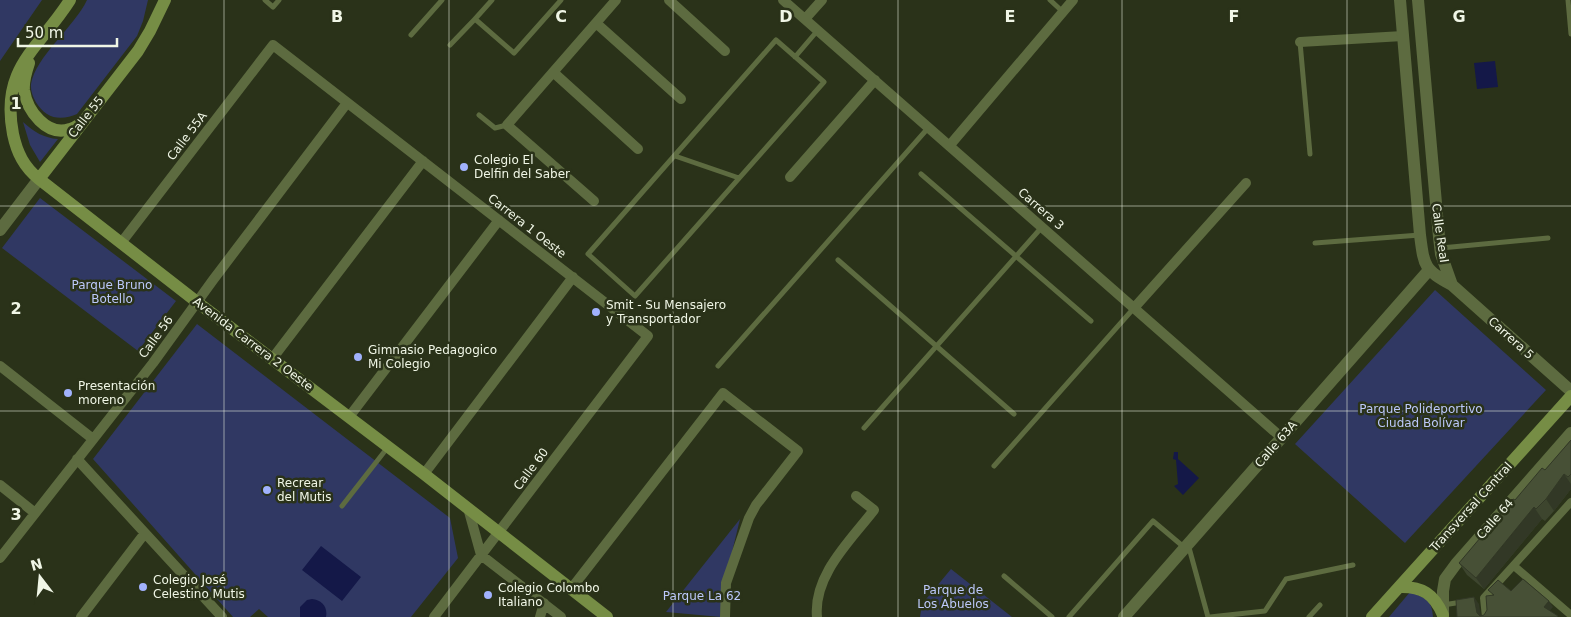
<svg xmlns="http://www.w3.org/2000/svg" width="1571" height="617" viewBox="0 0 1571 617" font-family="'DejaVu Sans',sans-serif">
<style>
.green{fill:#303863}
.water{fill:#141848}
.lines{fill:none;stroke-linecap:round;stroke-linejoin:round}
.service{stroke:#5d6b40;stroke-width:5}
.pedestrian{stroke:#5d6b40;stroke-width:8}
.minor{stroke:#5d6b40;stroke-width:10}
.tertiary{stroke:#5d6b40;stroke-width:12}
.secondary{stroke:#768d45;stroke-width:12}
.wall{fill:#3d452e}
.shaded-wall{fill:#323826}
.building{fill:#475036;stroke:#323826}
.grid{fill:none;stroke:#f0f6e6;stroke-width:1;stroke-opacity:0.55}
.poi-dot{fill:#a1b2fd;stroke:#2a3219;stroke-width:2}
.labels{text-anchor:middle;stroke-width:5;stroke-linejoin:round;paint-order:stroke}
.street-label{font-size:12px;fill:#f0f6e6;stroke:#2a3219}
.poi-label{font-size:12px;fill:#f0f6e6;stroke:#2a3219;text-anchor:start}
.park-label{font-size:12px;fill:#bcc8fa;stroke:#2a3219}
.grid-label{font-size:16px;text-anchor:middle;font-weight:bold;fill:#f0f6e6;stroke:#2a3219;stroke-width:5;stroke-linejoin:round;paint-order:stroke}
</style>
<rect width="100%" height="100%" fill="#2a3219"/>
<path class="green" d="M0,0H42L0,61Z
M87,0H148L143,21L137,36L77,114C68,118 56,120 47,114C38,108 30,95 31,84C35,57 75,26 87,0Z
M23,122C34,132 44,138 58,139L40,162L30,145Z
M40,198L176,301L138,351L2,248Z
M1435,290L1546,390L1405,543L1295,444Z
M197,324L450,518L458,558L411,617H268L259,609L250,617H233L93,459Z
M740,519L733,548L721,617L666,612Z
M951,569L1012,617H920L922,604Z
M1410,592C1425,598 1432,599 1433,617H1389Z"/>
<path class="water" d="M1495,61L1498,87L1477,89L1474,63Z
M1174,452H1178V459L1199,478L1183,495L1174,486L1178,484L1176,460L1173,459Z
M321,546L361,577L342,601L302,570Z
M312,599C322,600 328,607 326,617H300V607L307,600Z"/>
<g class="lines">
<path class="service" d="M265,0L273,7L279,0
M492,0L475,19L514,53L561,0
M1050,0L1063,12
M1568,0L1571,34
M411,35L442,0
M776,40L824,82L635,296L588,254Z
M1300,42L1310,154
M450,45L475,19
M795,57L818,30
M479,115L495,128L507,125
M675,156L739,178
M921,174L1091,321
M1315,243L1420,235
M1441,248L1548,238
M838,260L1014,414
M718,366L929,127
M864,428L1042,227
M994,466L1134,308
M342,506L388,447
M1188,544L1208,617
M1004,576L1052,617
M1443,605L1462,602
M1069,617L1153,521L1185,548
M1210,617L1265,611L1286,579L1353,565
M1309,617L1320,605"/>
<path class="pedestrian" d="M1514,566L1571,615
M1486,617L1484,598L1571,502"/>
<path class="minor" d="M669,0L725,51
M783,0L1282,438
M805,19L822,0
M596,23L681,99
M1300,42L1403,36
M553,72L638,149
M950,145L1073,0
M790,177L875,80
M594,201L507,125L616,0
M121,243L273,45L648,336L434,617
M1134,308L1246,183
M272,359L423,161
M0,366L93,439
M349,417L499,220
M77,459L222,617
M424,474L573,277
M0,485L35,513
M468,508L481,555L561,617
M0,558L153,363L213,280L347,103
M571,589L723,393L798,451L756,505L749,518L726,583L725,617
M81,617L145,533
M540,617L544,603
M817,617C813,575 851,540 874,510L856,496"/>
<path class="tertiary" d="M1400,0L1420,235C1424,266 1424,270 1452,285L1571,391
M1418,0L1439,237L1441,254L1452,285
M0,230L39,179
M1124,617L1429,270
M1443,617V591L1445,579L1456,564L1571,433"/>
<path class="secondary" d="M70,0C39,49 0,67 13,134C17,153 24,167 39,179L197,302L424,474L607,617
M29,63C26,72 23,81 24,90C27,111 47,137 70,129C74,128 78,125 81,123
M39,179L138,51L150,31L165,0
M1399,587C1422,586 1434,594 1443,615
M1372,617L1571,396"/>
</g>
<path class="wall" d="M1571,440V489L1554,511L1545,521L1542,519L1484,589L1467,575L1459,563L1515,500L1545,470Z"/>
<path class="shaded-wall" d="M1564,474L1571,484V489L1554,511L1546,499Z
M1534,507L1542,519L1484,589L1476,578Z
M1474,597L1479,604L1481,617L1477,613Z
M1549,601L1553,607L1548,613L1544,607Z"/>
<path class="building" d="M1571,440V474L1568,477L1564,474L1546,499L1536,509L1534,507L1476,578L1459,563L1513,499L1515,500L1542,468L1545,470Z
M1523,579L1549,601L1544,607L1558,616L1557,617H1457L1456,600L1474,597L1477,613L1480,616L1484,615L1487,610L1486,596L1494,595L1488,590L1498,580L1511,591Z"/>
<path class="grid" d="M224,0V617M449,0V617M673,0V617M898,0V617M1122,0V617M1347,0V617M0,206H1571M0,411H1571"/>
<g class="poi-dot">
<circle cx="464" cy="167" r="5"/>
<circle cx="596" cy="312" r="5"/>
<circle cx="358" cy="357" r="5"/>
<circle cx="68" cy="393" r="5"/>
<circle cx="267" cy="490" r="5"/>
<circle cx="143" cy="587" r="5"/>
<circle cx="488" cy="595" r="5"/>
</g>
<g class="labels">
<g class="street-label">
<text transform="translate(86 117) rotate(-52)" y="4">Calle 55</text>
<text transform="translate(187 136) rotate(-53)" y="4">Calle 55A</text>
<text transform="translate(1041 209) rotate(41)" y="4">Carrera 3</text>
<text transform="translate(527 226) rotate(38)" y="4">Carrera 1 Oeste</text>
<text transform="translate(1440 233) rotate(82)" y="4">Calle Real</text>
<text transform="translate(156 337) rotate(-54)" y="4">Calle 56</text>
<text transform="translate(1511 338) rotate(42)" y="4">Carrera 5</text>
<text transform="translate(253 344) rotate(37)" y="4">Avenida Carrera 2 Oeste</text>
<text transform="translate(1276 444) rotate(-49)" y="4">Calle 63A</text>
<text transform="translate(531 469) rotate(-53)" y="4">Calle 60</text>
<text transform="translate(1471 507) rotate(-48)" y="4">Transversal Central</text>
<text transform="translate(1495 519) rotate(-49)" y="4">Calle 64</text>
</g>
<g class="poi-label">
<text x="474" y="164">Colegio El<tspan x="474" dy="14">Delfin del Saber</tspan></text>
<text x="606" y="309">Smit - Su Mensajero<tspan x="606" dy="14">y Transportador</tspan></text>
<text x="368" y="354">Gimnasio Pedagogico<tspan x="368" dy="14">Mi Colegio</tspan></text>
<text x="78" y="390">Presentación<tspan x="78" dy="14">moreno</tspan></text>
<text x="277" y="487">Recrear<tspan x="277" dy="14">del Mutis</tspan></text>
<text x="153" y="584">Colegio José<tspan x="153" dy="14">Celestino Mutis</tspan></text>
<text x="498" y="592">Colegio Colombo<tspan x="498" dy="14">Italiano</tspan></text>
</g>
<g class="park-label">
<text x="112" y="289">Parque Bruno<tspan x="112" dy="14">Botello</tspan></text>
<text x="1421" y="413">Parque Polideportivo<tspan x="1421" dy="14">Ciudad Bolívar</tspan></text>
<text x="953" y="594">Parque de<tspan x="953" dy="14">Los Abuelos</tspan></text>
<text x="702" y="600">Parque La 62</text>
</g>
</g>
<g class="grid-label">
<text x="337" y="22">B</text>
<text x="561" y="22">C</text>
<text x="786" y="22">D</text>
<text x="1010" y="22">E</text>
<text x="1234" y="22">F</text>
<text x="1459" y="22">G</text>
<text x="16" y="109">1</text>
<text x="16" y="314">2</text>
<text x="16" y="520">3</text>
</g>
<g transform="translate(40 577) rotate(344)" stroke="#2a3219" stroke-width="4" paint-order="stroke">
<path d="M0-4L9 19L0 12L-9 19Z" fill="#f0f6e6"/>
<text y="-8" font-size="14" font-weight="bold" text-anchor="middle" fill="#f0f6e6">N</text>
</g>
<path d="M18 38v8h99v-8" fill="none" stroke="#f0f6e6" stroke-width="2.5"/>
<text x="25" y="38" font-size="15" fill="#f0f6e6" stroke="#2a3219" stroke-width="4" paint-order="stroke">50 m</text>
</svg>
